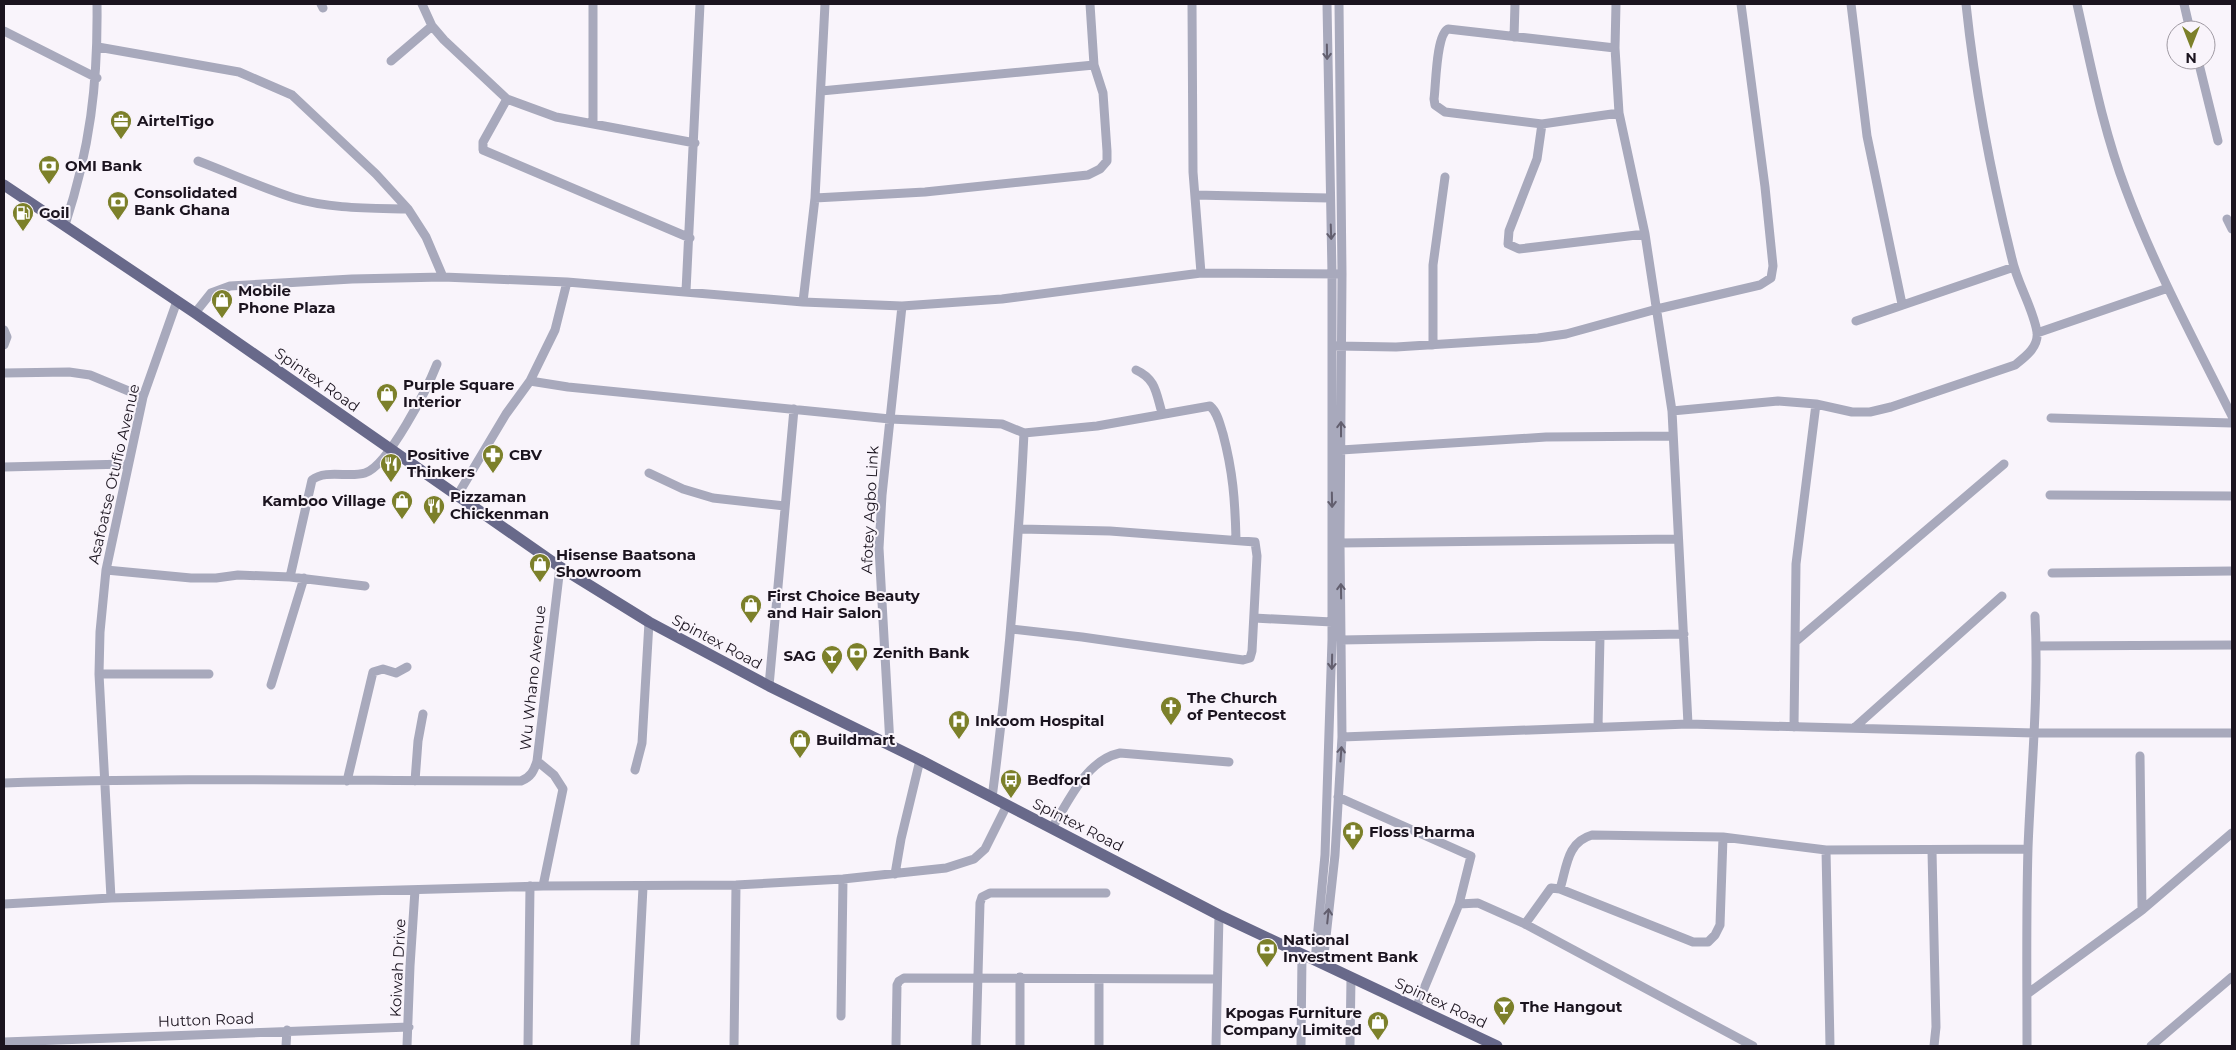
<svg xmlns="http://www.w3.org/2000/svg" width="2236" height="1050" viewBox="0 0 2236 1050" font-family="Montserrat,sans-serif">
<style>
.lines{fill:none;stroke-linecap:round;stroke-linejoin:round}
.minor{stroke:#a8a9bc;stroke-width:9}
.major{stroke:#68698a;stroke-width:11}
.oneway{stroke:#625e6e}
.labels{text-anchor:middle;stroke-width:4;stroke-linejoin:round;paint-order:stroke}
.poi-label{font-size:15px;font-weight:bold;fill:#1b141f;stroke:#f9f4fb;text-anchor:start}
.street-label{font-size:15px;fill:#1b141f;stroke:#f9f4fb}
</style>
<rect width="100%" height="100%" fill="#f9f4fb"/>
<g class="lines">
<path class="minor" d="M321,4L323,8
M422,4L432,26L444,40L507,99L556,117L695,143
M1192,4L1193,172L1201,273
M1616,4L1615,48L1619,113L1645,234L1672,411L1688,724
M1851,4L1867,136L1902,304
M2077,4C2091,66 2103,130 2126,190C2155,268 2195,342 2232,416
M2184,4L2190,30
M4,31L97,78
M1514,37L1515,4
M98,47L239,72L292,95L376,174L408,209L426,237L443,277
M1615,48L1448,29C1436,35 1436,85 1434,99L1435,105L1445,112L1542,124L1619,113
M2198,60L2218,141
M391,61L432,26
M821,91L1094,65
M507,99L483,142V150L690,238
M593,123V4
M1542,124L1537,159L1509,231L1508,244L1519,249L1645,234
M198,161C230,173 262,188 294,198C330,209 371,208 408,209
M1195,195L1329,198
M815,198L925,192L1088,175L1100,169L1107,161V151L1103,93L1094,65L1090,4
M2227,219L2232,229
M65,225C90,149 98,84 97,4
M686,291L700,4
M803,302L815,198L825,4
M195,313L211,293L230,286L352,279L443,277L567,282L803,302L902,306L1002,299L1201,273L1342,274
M1856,321L2014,267
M4,330L7,337L4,345
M2037,333L2168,288
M1433,345V265L1445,177
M1337,346L1396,347L1538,338L1566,334L1657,309L1760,285L1771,278L1773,266L1765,187L1741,4
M1136,370C1156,379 1156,393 1162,413
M4,373L69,372L90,375L143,397
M530,381L568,387L890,419L1002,424L1024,433L1097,426L1210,406C1218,413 1220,425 1223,434C1233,472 1235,500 1236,539
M1672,411L1778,401L1816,404L1852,412H1870L1891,407L2015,365C2025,357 2039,347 2037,332C2033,308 2017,283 2012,259C1991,175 1975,90 1966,4
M2051,418L2232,423
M1341,450L1546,437L1673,436
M4,467L127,464
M649,473L683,489L713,498L785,506
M2050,495L2232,496
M457,496L506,414L530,381L555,330L567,282
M1340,543L1678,539
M106,570L191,578H216L238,575L290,577L365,586
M2052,573L2232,571
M290,577L312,480C326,469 349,478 365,473C388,466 428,387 437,364
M1254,618L1332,622
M1011,629L1082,637L1243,660L1250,658L1252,651L1257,556L1255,542L1110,531L1020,529
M1341,640L1684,634
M1795,642L2004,464
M2037,646L2232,645
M99,674H209
M271,685L304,578
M769,686L794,409
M1598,727L1600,637
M1794,727L1796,564L1816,404
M1854,728L2002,596
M1342,737L1688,724L2034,733H2232
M890,745L879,548L882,495L902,306
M2140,756L2142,910
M537,761L554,775L563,789L543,886
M635,770L642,743L649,622
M347,781L373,672L383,669L396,673L407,667
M415,781L418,741L423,714
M4,783C176,777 349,781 521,781C531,777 534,771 537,761L560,567
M1338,797L1471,856L1459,904
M992,798C1008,676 1018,555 1024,433
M1052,828C1069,801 1086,760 1120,753L1229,762
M1826,850L1830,1046
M1932,851L1936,1027L1934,1046
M895,874L901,839L920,760
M1560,889C1567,866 1567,842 1592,835L1723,837L1826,850L2028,849
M111,898L99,674L100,632L106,570L143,397L177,301
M4,904L111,898L543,886L736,885L843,879L946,868L974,859L985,849L1007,805
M1525,924L1551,888L1560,889L1693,942H1708L1715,935L1720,925L1723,837
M1315,961L1325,855L1332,640V274L1327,4
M1323,964L1335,855L1342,737L1340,543L1342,274L1339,4
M2027,994L2142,910L2232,833
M1416,1008L1459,904L1478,903L1525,924L1753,1046
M841,1016L843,879
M4,1042L409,1027
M286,1046L287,1030
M407,1046L410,966L415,890
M528,1046L530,886
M635,1046L643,887
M734,1046L736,885
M896,1046L897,985L899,981L904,978L1216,979
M976,1046L980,903L982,897L990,893H1106
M1020,1046V977
M1099,1046V979
M1216,1046L1219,915
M1301,1046L1302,955
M1350,1046L1351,978
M2027,1046C2027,980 2026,914 2028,848C2031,771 2039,694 2035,616
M2151,1046L2232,977"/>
<path class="major" d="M4,185L195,313L560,567L649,622L769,686L920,760L1219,915L1497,1046"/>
</g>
<defs><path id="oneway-shaft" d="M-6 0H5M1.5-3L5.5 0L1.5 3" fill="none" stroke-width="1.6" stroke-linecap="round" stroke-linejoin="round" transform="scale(1.25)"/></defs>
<g class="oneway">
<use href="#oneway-shaft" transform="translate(1327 52) rotate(89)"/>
<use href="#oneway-shaft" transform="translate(1331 232) rotate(88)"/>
<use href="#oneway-shaft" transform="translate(1341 429) rotate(-90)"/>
<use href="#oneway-shaft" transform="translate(1332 500) rotate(89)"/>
<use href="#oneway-shaft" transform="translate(1341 591) rotate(-91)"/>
<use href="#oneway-shaft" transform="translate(1332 662) rotate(91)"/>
<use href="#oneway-shaft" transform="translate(1341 754) rotate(-86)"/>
<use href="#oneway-shaft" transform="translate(1328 916) rotate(-84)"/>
</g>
<defs>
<g id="office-pin" transform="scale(1.125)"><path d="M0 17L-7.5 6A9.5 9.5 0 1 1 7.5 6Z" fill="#7c802a" stroke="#f9f4fb"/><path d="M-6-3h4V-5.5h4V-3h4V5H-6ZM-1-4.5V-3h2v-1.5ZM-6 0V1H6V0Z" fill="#fff"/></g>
<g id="bank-pin" transform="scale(1.125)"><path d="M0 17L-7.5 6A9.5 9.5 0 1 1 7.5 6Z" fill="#7c802a" stroke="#f9f4fb"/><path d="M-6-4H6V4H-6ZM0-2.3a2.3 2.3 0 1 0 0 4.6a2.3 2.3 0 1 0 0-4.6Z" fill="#fff"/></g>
<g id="fuel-pin" transform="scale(1.125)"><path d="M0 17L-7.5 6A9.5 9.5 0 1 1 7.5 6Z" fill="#7c802a" stroke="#f9f4fb"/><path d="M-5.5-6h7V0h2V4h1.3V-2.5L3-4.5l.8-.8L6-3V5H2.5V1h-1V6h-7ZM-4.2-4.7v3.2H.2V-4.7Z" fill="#fff"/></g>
<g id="shop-pin" transform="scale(1.125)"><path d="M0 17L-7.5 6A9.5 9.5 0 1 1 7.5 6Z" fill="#7c802a" stroke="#f9f4fb"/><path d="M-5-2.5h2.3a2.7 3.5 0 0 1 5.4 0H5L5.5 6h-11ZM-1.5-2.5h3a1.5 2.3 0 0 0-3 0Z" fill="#fff"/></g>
<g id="pharmacy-pin" transform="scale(1.125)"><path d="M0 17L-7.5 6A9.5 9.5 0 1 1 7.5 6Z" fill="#7c802a" stroke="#f9f4fb"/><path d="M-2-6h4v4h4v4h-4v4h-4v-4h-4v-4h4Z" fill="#fff"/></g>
<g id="restaurant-pin" transform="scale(1.125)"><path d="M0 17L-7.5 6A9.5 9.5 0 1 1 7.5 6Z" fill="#7c802a" stroke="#f9f4fb"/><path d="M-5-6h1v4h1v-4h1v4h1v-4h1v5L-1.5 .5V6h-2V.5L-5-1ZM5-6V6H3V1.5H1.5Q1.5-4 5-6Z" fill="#fff"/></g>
<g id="bar-pin" transform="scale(1.125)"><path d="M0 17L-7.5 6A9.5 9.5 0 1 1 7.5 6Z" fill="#7c802a" stroke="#f9f4fb"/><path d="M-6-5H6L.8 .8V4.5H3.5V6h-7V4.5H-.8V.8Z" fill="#fff"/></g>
<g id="church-pin" transform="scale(1.125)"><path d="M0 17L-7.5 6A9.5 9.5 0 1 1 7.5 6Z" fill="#7c802a" stroke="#f9f4fb"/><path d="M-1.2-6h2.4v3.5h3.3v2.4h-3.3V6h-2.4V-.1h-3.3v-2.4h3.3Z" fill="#fff"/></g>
<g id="hospital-pin" transform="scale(1.125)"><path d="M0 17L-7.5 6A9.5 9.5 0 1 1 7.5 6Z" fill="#7c802a" stroke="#f9f4fb"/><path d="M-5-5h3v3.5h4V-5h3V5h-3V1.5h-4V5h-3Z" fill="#fff"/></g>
<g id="bus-pin" transform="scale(1.125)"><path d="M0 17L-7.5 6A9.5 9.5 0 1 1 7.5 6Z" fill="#7c802a" stroke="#f9f4fb"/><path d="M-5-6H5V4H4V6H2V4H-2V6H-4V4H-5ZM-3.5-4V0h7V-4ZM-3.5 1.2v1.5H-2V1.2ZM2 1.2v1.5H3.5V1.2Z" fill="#fff"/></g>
</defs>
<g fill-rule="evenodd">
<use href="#office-pin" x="121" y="121"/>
<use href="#bank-pin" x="49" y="166"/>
<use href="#bank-pin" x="118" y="202"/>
<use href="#fuel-pin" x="23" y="213"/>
<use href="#shop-pin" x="222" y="300"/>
<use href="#shop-pin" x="387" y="394"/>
<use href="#pharmacy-pin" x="493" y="455"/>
<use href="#restaurant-pin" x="391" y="464"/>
<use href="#shop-pin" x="402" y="501"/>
<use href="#restaurant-pin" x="434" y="506"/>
<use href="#shop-pin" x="540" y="564"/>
<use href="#shop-pin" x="751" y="605"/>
<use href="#bank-pin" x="857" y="653"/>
<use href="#bar-pin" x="832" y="656"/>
<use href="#church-pin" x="1171" y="707"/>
<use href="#hospital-pin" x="959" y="721"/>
<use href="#shop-pin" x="800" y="740"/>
<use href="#bus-pin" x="1011" y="780"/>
<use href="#pharmacy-pin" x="1353" y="832"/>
<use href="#bank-pin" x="1267" y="949"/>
<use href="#bar-pin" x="1504" y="1007"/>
<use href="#shop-pin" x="1378" y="1022"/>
</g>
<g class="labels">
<g class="poi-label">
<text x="137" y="126">AirtelTigo</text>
<text x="65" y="171">OMI Bank</text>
<text x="134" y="198">Consolidated<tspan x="134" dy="17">Bank Ghana</tspan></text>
<text x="39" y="218">Goil</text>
<text x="238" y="296">Mobile<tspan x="238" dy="17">Phone Plaza</tspan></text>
<text x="403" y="390">Purple Square<tspan x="403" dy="17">Interior</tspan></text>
<text x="407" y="460">Positive<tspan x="407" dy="17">Thinkers</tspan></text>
<text x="509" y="460">CBV</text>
<text x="450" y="502">Pizzaman<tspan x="450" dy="17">Chickenman</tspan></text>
<text x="386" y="506" text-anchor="end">Kamboo Village</text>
<text x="556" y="560">Hisense Baatsona<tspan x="556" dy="17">Showroom</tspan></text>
<text x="767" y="601">First Choice Beauty<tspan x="767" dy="17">and Hair Salon</tspan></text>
<text x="873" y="658">Zenith Bank</text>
<text x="816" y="661" text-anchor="end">SAG</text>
<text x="1187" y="703">The Church<tspan x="1187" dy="17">of Pentecost</tspan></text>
<text x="975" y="726">Inkoom Hospital</text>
<text x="816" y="745">Buildmart</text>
<text x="1027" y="785">Bedford</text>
<text x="1369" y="837">Floss Pharma</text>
<text x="1283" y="945">National<tspan x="1283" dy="17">Investment Bank</tspan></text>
<text x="1520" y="1012">The Hangout</text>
<text x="1362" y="1018" text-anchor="end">Kpogas Furniture<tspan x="1362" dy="17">Company Limited</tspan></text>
</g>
<g class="street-label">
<text transform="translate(317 380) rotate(35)" y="5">Spintex Road</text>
<text transform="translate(114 474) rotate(-77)" y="5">Asafoatse Otufio Avenue</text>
<text transform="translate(870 510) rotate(-87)" y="5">Afotey Agbo Link</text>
<text transform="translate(717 642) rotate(28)" y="5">Spintex Road</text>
<text transform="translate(533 678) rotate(-84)" y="5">Wu Whano Avenue</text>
<text transform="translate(1078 825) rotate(27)" y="5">Spintex Road</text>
<text transform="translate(398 968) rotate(-87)" y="5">Koiwah Drive</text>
<text transform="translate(1441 1003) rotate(25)" y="5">Spintex Road</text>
<text transform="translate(206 1020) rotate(-2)" y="5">Hutton Road</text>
</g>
</g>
<rect width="2236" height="1050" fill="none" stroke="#1b141f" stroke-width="10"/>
<g transform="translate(2191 45) rotate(180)"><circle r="24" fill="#f9f4fb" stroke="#a09aa3"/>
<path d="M0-4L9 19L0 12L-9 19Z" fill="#7c802a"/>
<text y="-8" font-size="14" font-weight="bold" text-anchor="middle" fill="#1b141f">N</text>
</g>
</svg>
